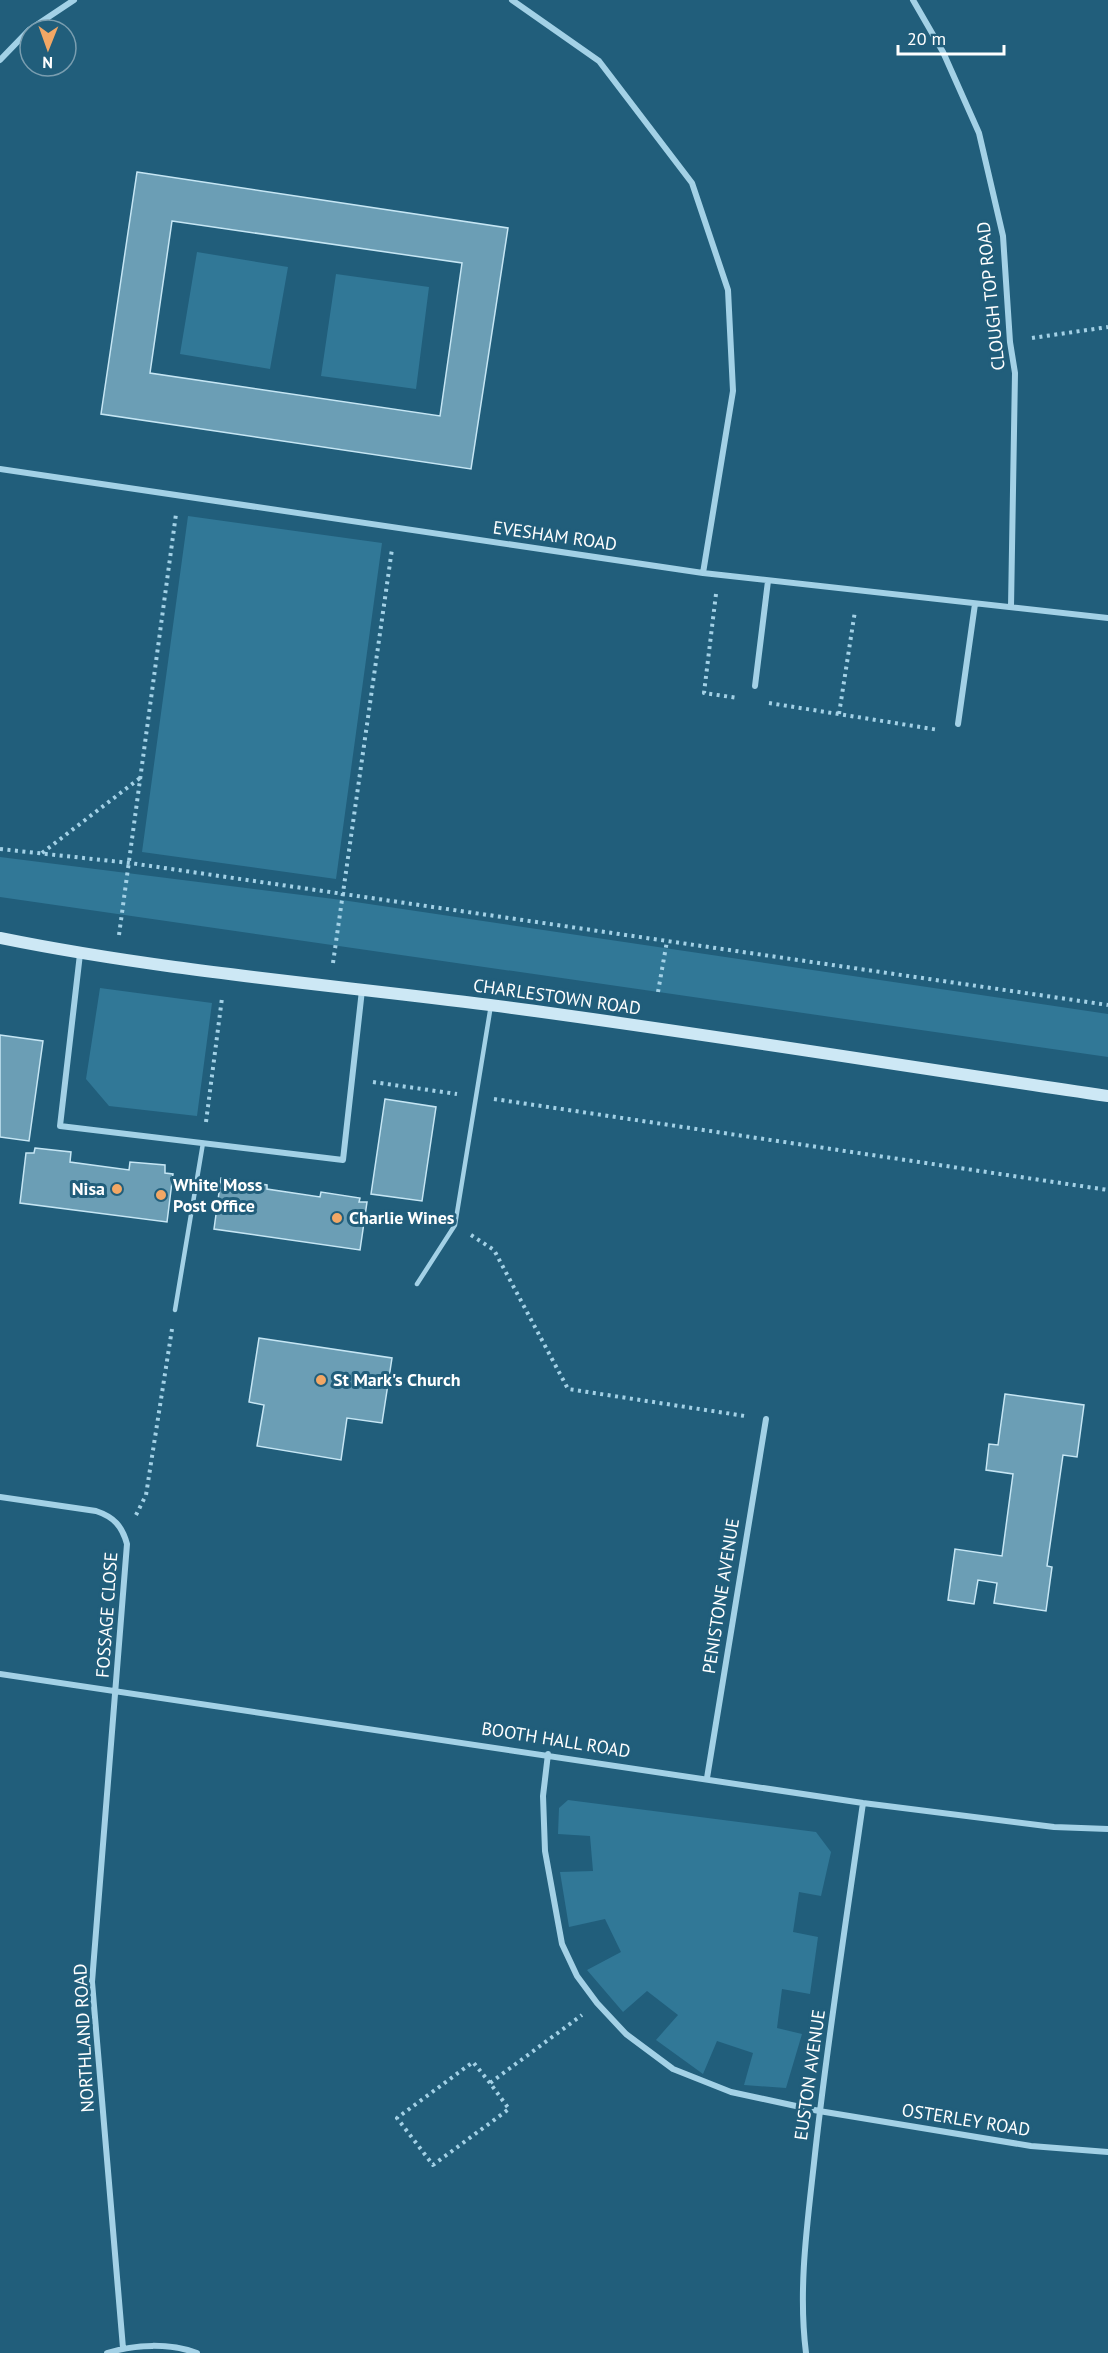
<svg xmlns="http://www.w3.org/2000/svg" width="1108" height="2353" viewBox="0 0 1108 2353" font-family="'PT Sans',sans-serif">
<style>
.green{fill:#317897}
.building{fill:#6b9eb5;stroke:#c6e6f4;stroke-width:1.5;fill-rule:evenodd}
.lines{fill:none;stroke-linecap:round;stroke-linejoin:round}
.path{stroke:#a3d1e6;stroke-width:4;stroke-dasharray:3 4.5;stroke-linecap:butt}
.lane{stroke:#a3d1e6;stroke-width:4.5}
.street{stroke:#a3d1e6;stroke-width:6}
.secondary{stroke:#cde8f5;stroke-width:12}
.poi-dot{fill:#f2a765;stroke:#215e7b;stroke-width:2}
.labels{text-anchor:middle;stroke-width:6;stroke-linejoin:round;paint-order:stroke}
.street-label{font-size:18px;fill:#fff;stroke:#215e7b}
.poi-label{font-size:18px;font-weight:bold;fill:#fff;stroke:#215e7b;text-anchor:start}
</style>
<rect width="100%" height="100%" fill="#215e7b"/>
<path class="green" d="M197,252L288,267L270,369L180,354Z
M336,274L429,287L416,389L321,376Z
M188,516L382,543L336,879L142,852Z
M0,857L342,900L1108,1014V1057L0,897Z
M100,988L212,1003L197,1116L109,1106L86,1079Z
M568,1800L816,1832L831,1852L821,1896L799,1892L793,1932L818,1937L810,1994L782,1989L777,2028L802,2034L786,2088L744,2085L753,2053L717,2041L703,2074L656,2040L678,2015L647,1991L623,2012L587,1970L621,1952L605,1919L569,1927L560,1872L593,1871L590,1836L558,1834L559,1808Z"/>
<path class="building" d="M137,172L508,228L471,469L101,414ZM172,221L462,263L440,416L150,373Z
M0,1035L43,1041L29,1141L0,1137Z
M385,1099L436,1107L422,1201L371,1194Z
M35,1148L71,1152L70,1162L129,1170L130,1162L165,1165V1173L173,1174L167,1222L20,1203L26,1153H34Z
M221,1178L267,1185V1189L320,1197L321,1192L360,1198L359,1202H367L360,1250L214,1229Z
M259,1338L392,1358L382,1423L347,1418L341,1460L257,1446L264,1405L249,1402Z
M1005,1394L1084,1405L1077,1457L1063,1455L1047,1566L1052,1567L1046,1611L994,1603L997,1583L978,1580L974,1604L948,1600L955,1549L1002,1556L1013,1474L986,1470L989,1444L998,1445Z"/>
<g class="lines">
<path class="path" d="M1032,338L1108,327
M716,594L704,693L738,698
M769,703L939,730
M839,714L855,611
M0,849L130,863L1108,1005
M42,853L140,778
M119,935L176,514
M333,963L392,549
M658,992L667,941
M373,1082L457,1094
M494,1099L1108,1190
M206,1122L222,998
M471,1235L494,1250L568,1389L745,1416
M136,1515L146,1495L172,1329
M490,2083L473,2062L397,2118L433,2165L509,2109L490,2083L582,2015"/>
<path class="lane" d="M417,1284L455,1225L491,1005
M175,1310L203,1143"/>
<path class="street" d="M512,0L599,61L692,183L728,290L733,391L703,573
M913,0L943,52L979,133L1003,236L1010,342L1015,373L1011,607
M0,60L29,30L74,0
M0,469L703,573L1108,618
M755,686L768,581
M958,724L975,604
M80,954L60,1126L343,1160L362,990
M0,1497L96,1511C114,1517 122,1526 127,1544L92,1982L123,2348
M0,1674L863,1803L1054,1827L1108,1829
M548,1754L543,1796L545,1851L562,1944L577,1976L597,2003L626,2034L673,2069L731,2092L819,2111L1031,2146L1108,2152
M707,1778L766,1419
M107,2353C136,2344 169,2343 197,2353
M806,2353C798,2290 807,2226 814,2163C827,2042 846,1922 863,1803"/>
<path class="secondary" d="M0,938C162,971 326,984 490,1005C696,1032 902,1066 1108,1096"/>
</g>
<g class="poi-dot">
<circle cx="117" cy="1189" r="6"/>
<circle cx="161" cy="1195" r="6"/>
<circle cx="337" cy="1218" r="6"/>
<circle cx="321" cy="1380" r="6"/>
</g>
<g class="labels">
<g class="street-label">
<text transform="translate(991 296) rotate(-96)" y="6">CLOUGH TOP ROAD</text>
<text transform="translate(555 536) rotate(8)" y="6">EVESHAM ROAD</text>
<text transform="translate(557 997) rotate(8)" y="6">CHARLESTOWN ROAD</text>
<text transform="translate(721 1596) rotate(-81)" y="6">PENISTONE AVENUE</text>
<text transform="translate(107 1615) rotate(-86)" y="6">FOSSAGE CLOSE</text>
<text transform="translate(556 1740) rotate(9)" y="6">BOOTH HALL ROAD</text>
<text transform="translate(84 2038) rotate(-93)" y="6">NORTHLAND ROAD</text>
<text transform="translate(810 2075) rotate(-82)" y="6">EUSTON AVENUE</text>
<text transform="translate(966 2120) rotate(9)" y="6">OSTERLEY ROAD</text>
</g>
<g class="poi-label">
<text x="173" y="1191">White Moss<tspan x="173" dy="21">Post Office</tspan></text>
<text x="105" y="1195" text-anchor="end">Nisa</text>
<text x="349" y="1224">Charlie Wines</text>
<text x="333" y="1386">St Mark's Church</text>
</g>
</g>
<g transform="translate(48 48) rotate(181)"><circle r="28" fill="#215e7b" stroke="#7a9eb0" stroke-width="1.5"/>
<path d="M0-4.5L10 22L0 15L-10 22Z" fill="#f2a765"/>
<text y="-9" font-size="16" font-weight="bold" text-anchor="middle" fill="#ffffff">N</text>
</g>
<path d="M898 45v9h106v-9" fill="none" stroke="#ffffff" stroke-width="3"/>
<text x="907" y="45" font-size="18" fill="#ffffff" stroke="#215e7b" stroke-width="4.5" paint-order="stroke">20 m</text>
</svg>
